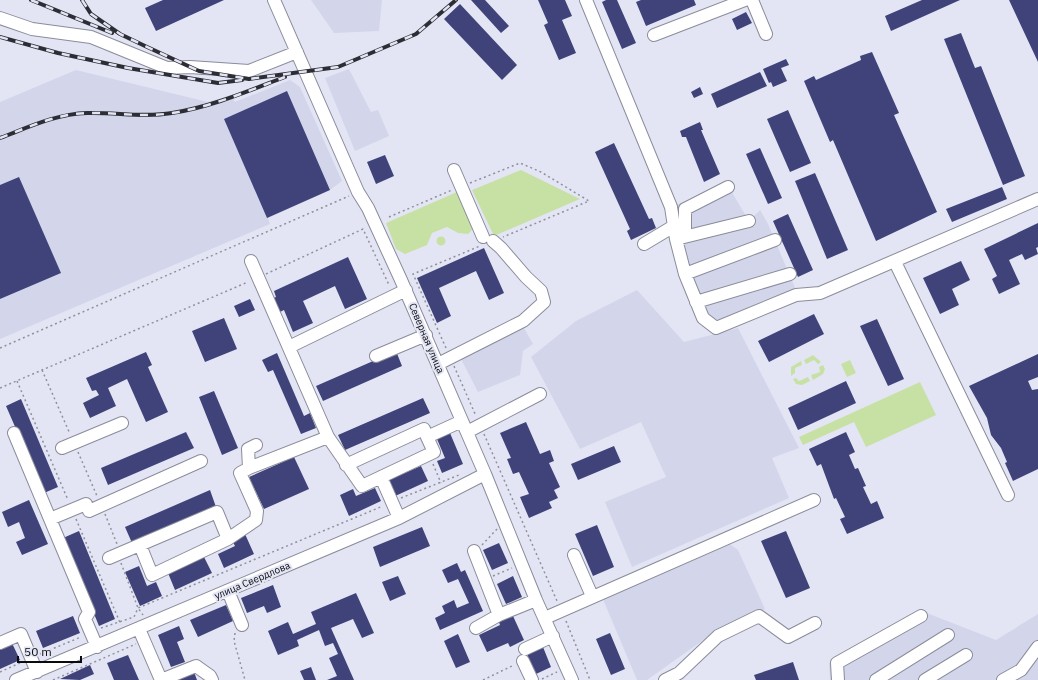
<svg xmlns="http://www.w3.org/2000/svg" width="1038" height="680" viewBox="0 0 1038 680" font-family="'IBM Plex Sans',sans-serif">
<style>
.built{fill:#d3d6eb}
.green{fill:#c7e1a5}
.building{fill:#3f4379}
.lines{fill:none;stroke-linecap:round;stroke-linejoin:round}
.minor-casing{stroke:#8a8c9a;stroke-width:14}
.path{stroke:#8f919c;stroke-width:1.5;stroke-dasharray:2 3;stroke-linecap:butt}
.minor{stroke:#fff;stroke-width:12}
.rail-casing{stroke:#2d2e35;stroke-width:4}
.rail{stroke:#e3e5f4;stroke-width:2.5;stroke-dasharray:8;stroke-linecap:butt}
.labels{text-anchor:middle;stroke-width:4;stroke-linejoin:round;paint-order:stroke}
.street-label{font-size:10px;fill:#0a0b10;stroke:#e3e5f4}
</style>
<rect width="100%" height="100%" fill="#e3e5f4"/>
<path class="built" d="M311,0H382L379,31L334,33Z
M349,69L371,112L378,110L389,136L355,151L325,78Z
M76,70L208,102L231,95L235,102L290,80L300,87L342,181L330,190L268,218L270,224L0,339V102Z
M727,184L749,221L760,210L768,224L796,290L720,320L703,318L671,207Z
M637,290L684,342L738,328L799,448L772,458L789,498L632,567L605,502L666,477L641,422L580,449L531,357L576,321Z
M524,328L533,344L523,351L520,375L478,392L461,359Z
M727,542L738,550L765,609L709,636L647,680H637L602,597Z
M919,610L996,640L1038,614V680H830L829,663Z"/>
<path class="green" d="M521,170L580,199L494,236L472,190Z
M457,192L473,229L468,234L458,233L447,227L432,233L427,245L405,254L396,249L386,223Z
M436.5 241a4.5 4.5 0 1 1 9 0a4.5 4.5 0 1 1-9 0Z
M813,355L821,362L818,364L814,360L806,364L804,360Z
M850,360L856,373L847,377L841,364Z
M801,361L802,365L795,368V373L791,376V367Z
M823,365L825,369L823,374L813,380L811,375L820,372L819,367Z
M808,377L810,381L802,385L796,384L793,379L796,378L799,381Z
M920,382L936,415L866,447L854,422L803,445L799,437Z"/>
<path class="building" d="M163,0H224L156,31L145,8Z
M471,0H485L509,26L501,33Z
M538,0H565L572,16L562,20L576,53L559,60L544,25L548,23Z
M606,0H617L636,43L622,49L602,2Z
M641,0H694L696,5L646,26L636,2Z
M922,0H960L891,31L885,16Z
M1009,0H1038V62Z
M460,4L517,65L502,80L444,19Z
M746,12L752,23L737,30L732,19Z
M961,33L975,68L981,66L1025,176L1003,185L944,39Z
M872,52L899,113L894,115L937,212L876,241L833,140L830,142L804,81L814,76L816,80L861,60L860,56Z
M786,59L789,65L781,68L787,81L773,87L771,82L769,83L763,69Z
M760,72L767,86L717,108L711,94Z
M700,87L703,94L694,98L691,92Z
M287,91L330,190L267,218L224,119Z
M788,110L811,163L790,172L767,119Z
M700,122L703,130H701L720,174L704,182L686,137H682L680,131Z
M614,143L649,219L652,218L656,228L631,240L627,231L630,229L595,152Z
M760,148L782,198L768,204L746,154Z
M385,155L394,176L376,184L367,162Z
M815,173L848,250L827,259L795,181Z
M19,177L61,273L0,299V185Z
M1002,187L1007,199L952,222L946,209Z
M788,214L813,270L798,277L773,221Z
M1038,223V247L1036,248L1038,254L1025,260L1022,254L1009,260L1020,284L999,294L992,279L997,276L984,249Z
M484,248L504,293L489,300L476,271L439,288L451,316L437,323L417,278Z
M348,257L367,299L345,309L335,286L303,301L313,323L293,332L284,310L278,313L271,299L276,297L274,291Z
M961,261L970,280L952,289L959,305L940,314L923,278Z
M250,299L255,310L239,317L234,306Z
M814,314L824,334L769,362L758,341Z
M224,318L237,349L205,362L192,331Z
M877,319L904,379L888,386L860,326Z
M396,351L402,366L323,401L316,386Z
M146,352L152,365L148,367L168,412L146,422L127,379L108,388L116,406L90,418L83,403L99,395L96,390L92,391L86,378Z
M277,353L304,416L310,413L316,428L301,434L273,370L268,372L262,360Z
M1038,354V377L1028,381L1032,390L1038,389V469L1013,481L1005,463L1007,462L1001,448L991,435L987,418L969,386Z
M846,381L856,403L798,430L788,408Z
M214,391L238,448L222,455L199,397Z
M423,398L430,413L345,450L338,435Z
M21,399L58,487L44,493L6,406Z
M526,422L540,454L550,450L554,461L549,463L560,487L554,490L558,498L549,502L552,508L529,518L520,497L529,494L519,472L513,474L507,459L511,458L500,433Z
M186,432L194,448L108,485L101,468Z
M846,432L855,452L849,455L855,469L858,468L866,486L863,487L871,504L877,501L884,518L847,534L840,519L845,517L836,498L834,499L821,464L817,466L809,449Z
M450,433L463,464L442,473L437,461L445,458L437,439Z
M614,446L621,462L578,480L571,464Z
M294,457L309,489L264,509L249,477Z
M421,466L428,481L393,497L386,481Z
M375,488L381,501L349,516L340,495L353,489L356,496Z
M210,490L216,507L132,543L125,527Z
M29,500L48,544L22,555L16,542L25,538L19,522L8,527L2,512Z
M597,525L614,567L593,576L575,534Z
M422,527L430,546L380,567L373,547Z
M79,531L115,619L99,626L63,538Z
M786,531L810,588L786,598L761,541Z
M245,534L254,554L224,568L218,554L235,546L232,540Z
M499,543L508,563L492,570L483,550Z
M204,557L212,573L175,590L168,573Z
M457,563L461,572L465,570L483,611L440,630L435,618L445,613L442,606L454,600L457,608L469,603L458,579L448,583L442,570Z
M139,566L147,586L156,582L162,596L140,606L125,572Z
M398,576L406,594L390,601L382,582Z
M513,576L522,597L506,604L497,584Z
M273,585L281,607L267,613L264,606L247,613L241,598Z
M356,593L374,633L362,638L353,619L331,628L354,680H327L337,676L329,658L338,654L333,643L325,646L319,630L297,640L299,646L278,655L268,631L288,622L293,634L316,624L311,612Z
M226,605L233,621L198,637L190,620Z
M73,616L80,633L43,648L36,631Z
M513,616L524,640L510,647L508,643L487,652L479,635L500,625L499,622Z
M179,626L184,639L177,642L185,662L171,667L158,635Z
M610,633L625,669L611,675L596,639Z
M458,634L470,662L456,668L444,641Z
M11,641L20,660L0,669V646Z
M543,647L551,667L536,674L527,654Z
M128,655L139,680H114L107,663Z
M793,662L799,680H756L754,675Z
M90,665L94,674L80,680L60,679Z
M311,667L316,680H304L300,671Z
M194,672L197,680H176Z"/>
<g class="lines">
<g class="minor-casing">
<path id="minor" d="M274,0L358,192L368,208L401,280L485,474L536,600L572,680
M586,0L671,207L676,239L685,274L703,318L716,328L796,295L820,293L1038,199
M752,0L766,34
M0,18L32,29L91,37L167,68L190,67L249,71L297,52
M654,35L745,0
M454,170L483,237
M676,239L749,221
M644,244L674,226L685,228V209L728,187
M251,261L328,437L362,486L434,452L427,437L462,421
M895,262L1008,495
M685,274L775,240
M696,302L790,274
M289,347L406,290
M376,356L426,335
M438,364L523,321L544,302L541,291L526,277L501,248L493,241
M467,432L540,394
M14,433L50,519L86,504
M256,445L248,449L249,468L328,437
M62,448L122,423
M346,465L424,429L427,437
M381,477L399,518
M89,511L201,461
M50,519L89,612L85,619L97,647
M228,539L256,520L257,511L240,473L249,468
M474,551L499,615
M574,555L592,596
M109,558L217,512L228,539L152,575L140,545
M228,591L242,625
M545,618L814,500
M476,628L499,615L536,600
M139,629L161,680
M0,643L21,634L37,672
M525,649L553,636
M523,661L532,680
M16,680L399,518L485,474
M161,680L196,666L210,676L212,680
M665,680L679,673L718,636L759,616L788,637L815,623
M838,680L837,663L921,616
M876,680L948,635
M925,680L966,655
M1003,680L1021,670L1038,647"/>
</g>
<path class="path" d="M470,183L520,163L541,172L589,201L503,237
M389,217L452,190
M266,274L363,229L389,285
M0,348L349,196
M446,348L413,274L480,246
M454,366L476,416
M42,370L70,434
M17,381L68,500
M0,388L248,282
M484,434L557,601
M78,452L97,496
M433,464L441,483
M401,498L459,475
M105,514L117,544
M76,519L121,625
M482,545L497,529
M121,563L138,608L143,615
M493,576L512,568
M566,621L590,680
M101,628L134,617L138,608L383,506
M235,633L234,641L245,680
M40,654L81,637
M0,672L22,662
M542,679L557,672
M53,680L136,644
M483,680L514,665"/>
<use href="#minor" class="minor"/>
<g class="rail-casing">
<path id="rail" d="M31,0L112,33
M82,0L91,14L120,34L145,46L199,71L249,79L338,67L416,34L456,0
M0,37L58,53L128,68L218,83L242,80
M0,138C29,127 56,114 87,113C116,112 143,118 172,113C211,107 248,91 285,77"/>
</g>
<use href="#rail" class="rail"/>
</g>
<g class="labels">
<g class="street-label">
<text transform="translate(427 338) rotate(67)" y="4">Северная улица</text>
<text transform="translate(252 580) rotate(-23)" y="4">улица Свердлова</text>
</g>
</g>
<path d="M18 656v6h63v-6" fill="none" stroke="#0a0b10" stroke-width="2"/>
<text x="24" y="656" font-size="12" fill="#0a0b10" stroke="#e3e5f4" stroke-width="3" paint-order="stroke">50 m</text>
</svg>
